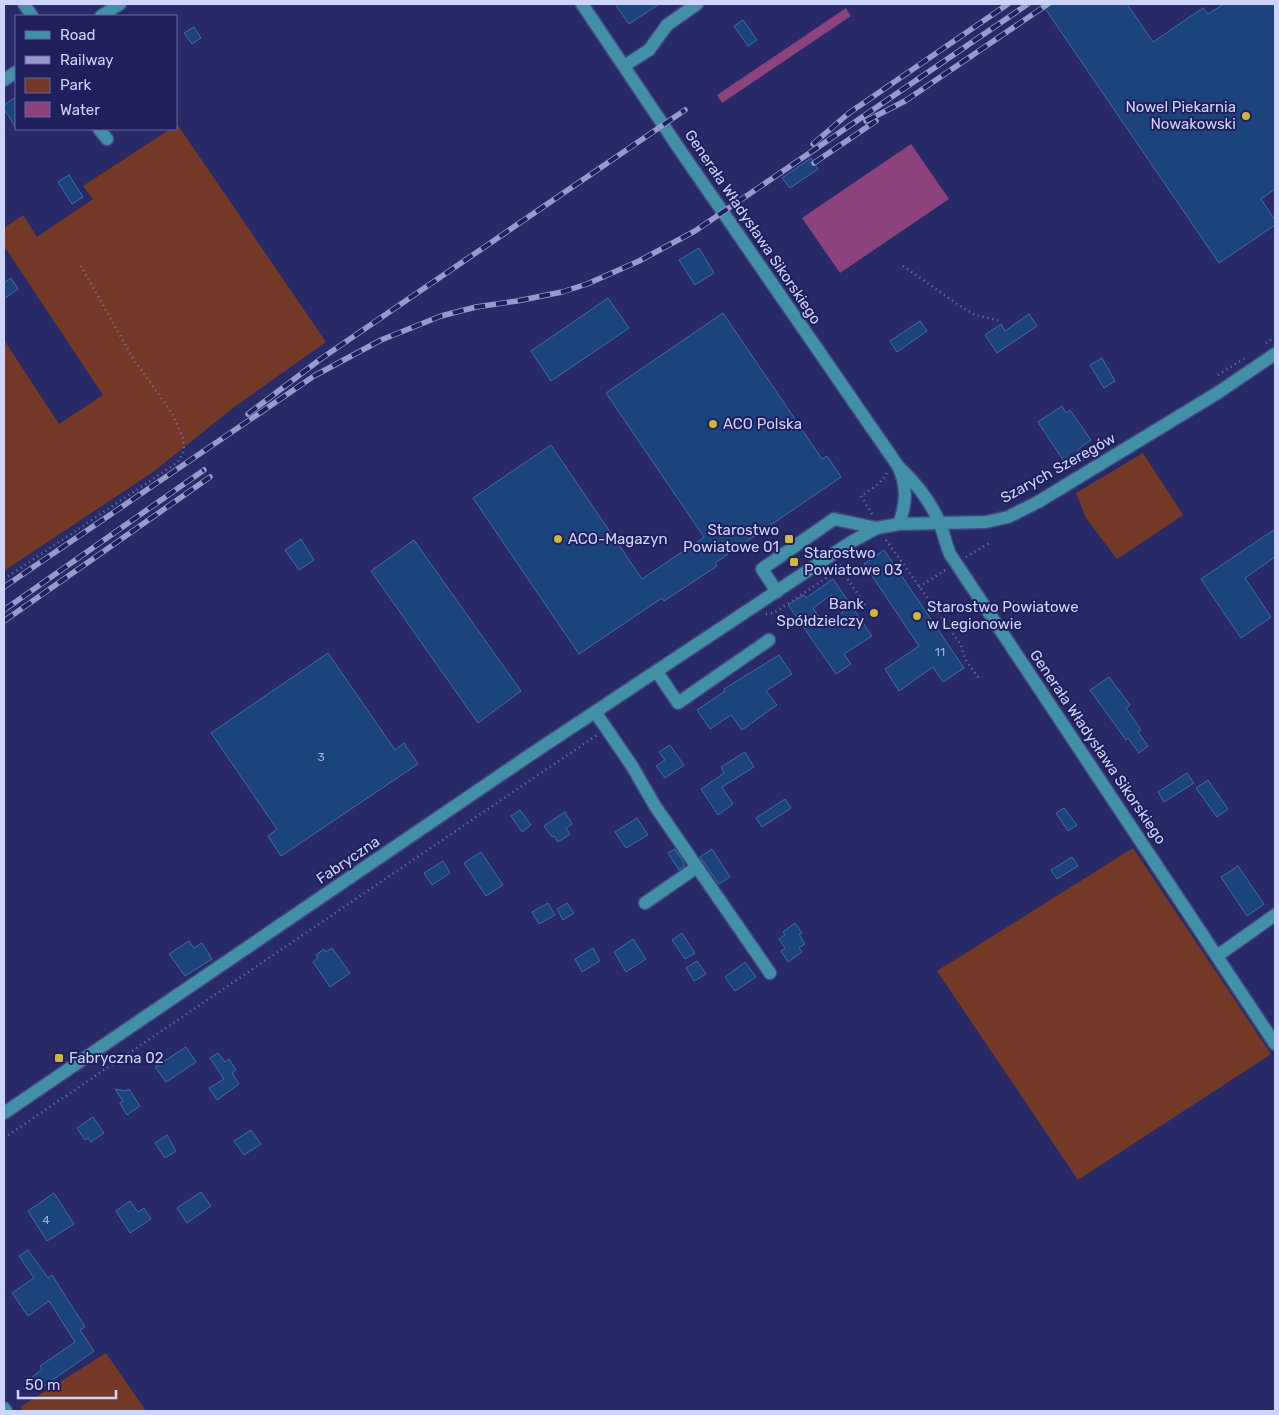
<svg xmlns="http://www.w3.org/2000/svg" width="1279" height="1415" viewBox="0 0 1279 1415" font-family="Rubik,sans-serif">
<style>
.green{fill:#743927}
.water{fill:#8c427b}
.building{fill:#1c447c;stroke:#416ba6;fill-rule:evenodd}
.lines{fill:none;stroke-linecap:round;stroke-linejoin:round}
.minor-casing{stroke:#43457f;stroke-width:15}
.path{stroke:#7277a9;stroke-width:2.5;stroke-dasharray:1 4;stroke-linecap:butt}
.minor{stroke:#4190a5;stroke-width:12}
.rail-casing{stroke:#969bc9;stroke-width:5.5}
.rail{stroke:#1f1f5b;stroke-width:4;stroke-dasharray:11;stroke-linecap:butt}
.poi-dot{fill:#d1b736;stroke:#1f1f5b;stroke-width:2}
.labels{text-anchor:middle;stroke-width:4;stroke-linejoin:round;paint-order:stroke}
.number-label{font-size:12px;fill:#a2b1da}
.poi-label{font-size:15px;fill:#ced5fa;stroke:#1f1f5b;text-anchor:start}
.street-label{font-size:15px;fill:#ced5fa;stroke:#1f1f5b}
</style>
<rect width="100%" height="100%" fill="#282a67"/>
<path class="green" d="M177,124L326,342L233,408L153,472L4,571V340L59,424L103,395L4,246V228L23,215L37,237L93,199L83,186L170,129H176Z
M1143,453L1183,515L1117,559L1086,518L1076,493Z
M1133,848L1271,1054L1078,1180L937,971Z
M106,1353L146,1411H23L20,1407Z"/>
<path class="water" d="M846,8L851,16L722,103L717,95Z
M911,144L949,199L840,273L802,218Z"/>
<path class="building" d="M615,4H659L629,24Z
M1042,4H1127L1153,42L1203,8L1208,14L1224,4H1275V189L1261,199L1275,220V225L1219,263Z
M743,20L757,40L748,46L734,26Z
M194,27L201,38L192,44L184,33Z
M16,97V128L4,109V105Z
M811,158L818,169L790,188L782,178Z
M69,175L83,197L72,204L58,182Z
M699,248L714,273L695,285L679,260Z
M11,278L18,289L4,299V283Z
M608,298L629,328L551,381L531,351Z
M723,313L822,459L827,456L841,477L715,563L717,566L664,601L662,598L579,654L473,498L551,445L642,579L704,537L606,393Z
M1029,314L1037,326L997,353L985,335L1001,324L1005,331Z
M920,321L927,331L897,352L890,341Z
M1102,358L1115,381L1104,388L1090,365Z
M1062,406L1066,413L1070,410L1091,440L1078,449L1085,459L1069,469L1038,422Z
M1275,529V557L1245,578L1271,617L1241,638L1201,579Z
M301,539L314,560L299,570L285,550Z
M414,540L521,691L478,723L371,571Z
M884,550L964,668L943,682L933,667L899,691L885,669L919,646L864,564Z
M833,579L872,636L844,654L851,664L836,674L788,605L804,595L806,598ZM831,595L843,612L824,625L813,608Z
M328,653L395,750L404,743L418,764L281,856L268,836L277,829L211,733Z
M779,655L792,674L766,691L777,705L742,730L731,715L710,729L697,710L725,691L724,689Z
M1109,677L1130,705L1126,708L1141,730L1138,732L1148,746L1139,753L1128,738L1126,740L1090,690Z
M670,745L684,765L665,778L656,766L665,760L659,752Z
M745,752L754,767L722,787L733,804L718,815L701,789L724,773L721,767Z
M1187,773L1194,783L1164,802L1158,792Z
M1208,780L1228,809L1217,817L1196,788Z
M785,799L791,808L762,827L756,818Z
M1064,808L1077,825L1068,831L1056,813Z
M520,810L531,825L522,832L511,816Z
M565,812L572,824L566,828L570,834L558,842L554,836L552,837L544,826Z
M637,818L648,835L626,848L615,832Z
M675,849L684,863V866L679,870L668,853Z
M712,849L730,877L719,884L700,857Z
M481,852L503,885L486,896L464,863Z
M1072,857L1078,866L1057,879L1051,870Z
M443,861L450,873L432,885L424,873Z
M1238,866L1264,904L1247,916L1221,877Z
M548,903L555,915L539,924L532,912Z
M567,903L574,913L563,920L557,909Z
M795,923L802,933L799,934L805,944L799,948L802,952L788,962L781,951L785,948L779,939L785,935L783,932Z
M682,933L695,953L685,959L672,940Z
M633,939L646,959L626,972L614,952Z
M189,941L194,948L202,943L212,959L185,976L169,954Z
M332,948L350,973L330,987L313,962L318,958L316,955L324,949L326,952Z
M593,948L600,961L582,972L575,959Z
M697,961L706,974L694,981L686,968Z
M745,962L756,977L735,991L725,977Z
M186,1047L196,1062L166,1082L155,1067Z
M218,1053L225,1062L229,1059L236,1070L232,1073L239,1084L217,1100L209,1088L224,1079L210,1058Z
M115,1089L125,1091L129,1089L140,1106L127,1115L120,1103L123,1101Z
M93,1117L104,1133L91,1142L88,1138L85,1140L77,1128Z
M251,1130L261,1144L244,1155L234,1141Z
M167,1135L176,1151L165,1158L155,1143Z
M201,1192L211,1206L187,1223L177,1208Z
M54,1193L74,1224L47,1241L28,1211Z
M130,1201L138,1212L144,1208L151,1219L130,1233L116,1211Z
M28,1250L48,1278L52,1275L85,1327L80,1330L94,1351L44,1386L42,1382L30,1379L42,1369L40,1366L75,1342L49,1301L28,1316L12,1293L34,1278L19,1256Z"/>
<g class="lines">
<g class="minor-casing">
<path id="minor" d="M24,4L32,16
M582,4L680,150L898,466C908,487 906,504 899,524
M101,16L120,4
M624,66L649,50L667,25L697,4
M4,80L16,72
M99,129L107,139
M898,466C916,483 931,501 940,524C944,534 946,545 950,554L1275,1044
M777,592L762,569L834,519L877,528
M657,672L678,703L769,640
M595,712L632,766L655,806L770,973
M645,903L697,867
M1217,956L1275,915
M4,1113L530,755L851,542L877,528L899,524L986,522L1008,517L1038,502L1219,392L1275,354
M4,1408L6,1411"/>
</g>
<path class="path" d="M903,266L963,308L975,315L1002,321
M1266,343L1275,337
M1218,375L1245,358
M872,514L861,496C870,490 883,483 887,472
M886,540L961,645L965,659L980,680
M966,557L991,542
M839,567L867,607
M4,579L178,462L184,451L183,438L172,413L134,360L81,266
M919,587L947,569
M766,614L774,613L835,572L842,564
M4,1138L597,735"/>
<use href="#minor" class="minor"/>
<g class="rail-casing">
<path id="rail" d="M866,121L905,101L1048,4
M813,144L849,113L1008,4
M814,163L876,121
M248,414L322,358L685,110
M4,587L314,376L381,340L441,316L476,307L517,301L562,292L587,284L639,261L695,231L1028,4
M4,610L204,470
M4,621L210,477"/>
</g>
<use href="#rail" class="rail"/>
</g>
<g class="poi-dot">
<circle cx="1246" cy="116" r="5"/>
<circle cx="713" cy="424" r="5"/>
<circle cx="558" cy="539" r="5"/>
<rect x="784" y="534" width="10" height="10" rx="2.5"/>
<rect x="789" y="557" width="10" height="10" rx="2.5"/>
<circle cx="874" cy="613" r="5"/>
<circle cx="917" cy="616" r="5"/>
<rect x="54" y="1053" width="10" height="10" rx="2.5"/>
</g>
<g class="labels">
<g class="number-label">
<text x="940" y="656">11</text>
<text x="321" y="761">3</text>
<text x="46" y="1224">4</text>
</g>
<g class="poi-label">
<text x="1236" y="112" text-anchor="end">Nowel Piekarnia<tspan x="1236" dy="17">Nowakowski</tspan></text>
<text x="723" y="429">ACO Polska</text>
<text x="779" y="535" text-anchor="end">Starostwo<tspan x="779" dy="17">Powiatowe 01</tspan></text>
<text x="568" y="544">ACO-Magazyn</text>
<text x="804" y="558">Starostwo<tspan x="804" dy="17">Powiatowe 03</tspan></text>
<text x="864" y="609" text-anchor="end">Bank<tspan x="864" dy="17">Spółdzielczy</tspan></text>
<text x="927" y="612">Starostwo Powiatowe<tspan x="927" dy="17">w Legionowie</tspan></text>
<text x="69" y="1063">Fabryczna 02</text>
</g>
<g class="street-label">
<text transform="translate(753 227) rotate(56)" y="5">Generała Władysława Sikorskiego</text>
<text transform="translate(1058 468) rotate(-29)" y="5">Szarych Szeregów</text>
<text transform="translate(1098 747) rotate(56)" y="5">Generała Władysława Sikorskiego</text>
<text transform="translate(348 860) rotate(-34)" y="5">Fabryczna</text>
</g>
</g>
<rect width="1279" height="1415" fill="none" stroke="#ced5fa" stroke-width="10"/>
<rect x="15" y="15" width="162" height="115" fill="#1f1f5b" stroke="#65689b"/>
<rect x="25" y="31" width="25" height="8" fill="#4190a5" stroke="#65689b"/>
<text x="60" y="40" font-size="15" fill="#ced5fa">Road</text>
<rect x="25" y="56" width="25" height="8" fill="#969bc9" stroke="#65689b"/>
<text x="60" y="65" font-size="15" fill="#ced5fa">Railway</text>
<rect x="25" y="78" width="25" height="15" fill="#743927" stroke="#65689b"/>
<text x="60" y="90" font-size="15" fill="#ced5fa">Park</text>
<rect x="25" y="102" width="25" height="15" fill="#8c427b" stroke="#65689b"/>
<text x="60" y="115" font-size="15" fill="#ced5fa">Water</text>
<path d="M18 1390v8h98v-8" fill="none" stroke="#ced5fa" stroke-width="2.5"/>
<text x="25" y="1390" font-size="15" fill="#ced5fa" stroke="#1f1f5b" stroke-width="4" paint-order="stroke">50 m</text>
</svg>
